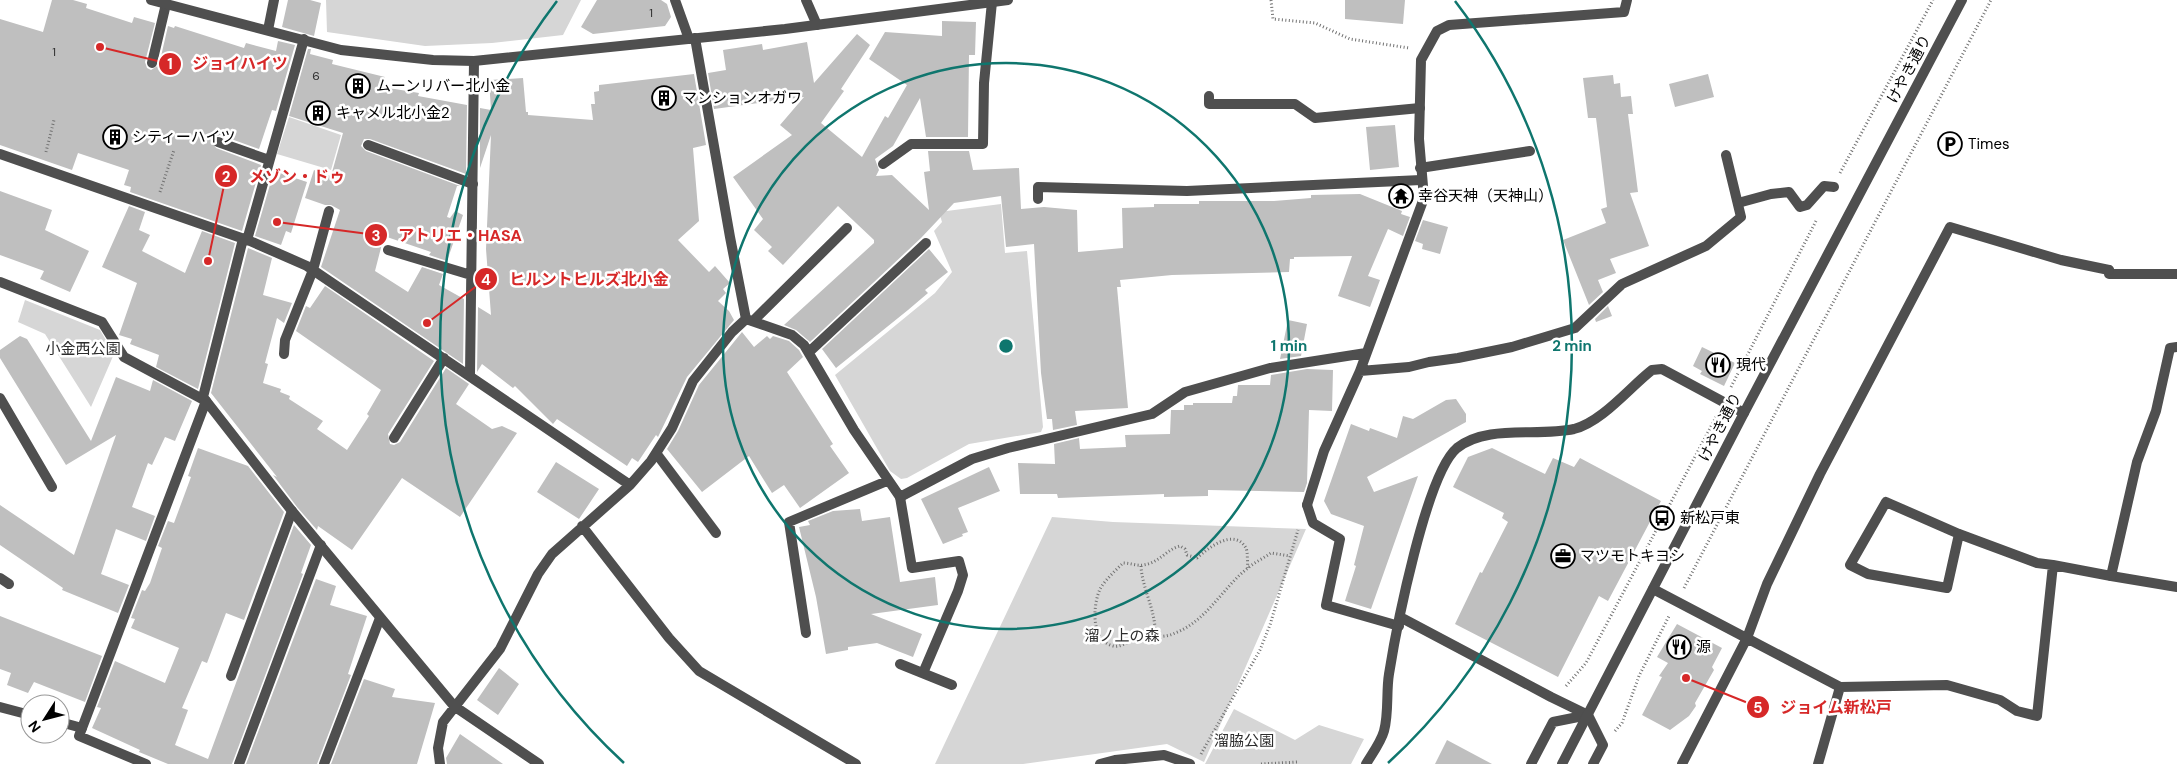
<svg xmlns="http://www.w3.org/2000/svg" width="2177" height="764" viewBox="0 0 2177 764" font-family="'DM Sans','Noto Sans JP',sans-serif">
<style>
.green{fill:#d6d6d6}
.building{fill:#bfbfbf}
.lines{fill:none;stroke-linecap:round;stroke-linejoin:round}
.path{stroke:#717171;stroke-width:3;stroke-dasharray:1 2.5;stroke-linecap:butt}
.service{stroke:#4f4f4f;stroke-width:10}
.minor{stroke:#4f4f4f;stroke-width:10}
.tertiary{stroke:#4f4f4f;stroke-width:10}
.ring{fill:none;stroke:#0f766e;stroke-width:2.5}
.labels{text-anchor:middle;stroke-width:5;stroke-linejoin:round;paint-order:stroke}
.number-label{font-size:12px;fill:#303030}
.street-label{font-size:15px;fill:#000;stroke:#fff}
.poi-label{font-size:15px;fill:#000;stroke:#fff;text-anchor:start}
.park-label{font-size:15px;fill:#2d2d2d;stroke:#fff}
.centre{fill:#0f766e;stroke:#fff;stroke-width:2.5}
.ring-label{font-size:15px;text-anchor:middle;font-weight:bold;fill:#0f766e;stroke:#fff;stroke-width:5;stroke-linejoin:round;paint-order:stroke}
.leader{fill:none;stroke:#d62828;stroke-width:2}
.callout-dot{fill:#d62828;stroke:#fff;stroke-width:2}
.mark-label{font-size:15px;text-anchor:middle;font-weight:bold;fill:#fff}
.callout-label{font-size:16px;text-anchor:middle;font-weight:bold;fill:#d62828;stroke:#fff;stroke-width:5;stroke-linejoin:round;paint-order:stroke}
</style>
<rect width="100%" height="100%" fill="#fff"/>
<path class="green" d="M326,0H581L563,35L492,43L425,46L327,32Z
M289,117L341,135L331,170L277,154Z
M1001,204L1005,253L1027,251L1043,427L1041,432L969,444L907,478L901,479L890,471L835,375L935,293L952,272L934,231L942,222L939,212Z
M25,300L100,330L114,354L91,407L45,334L18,322Z
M1052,517L1113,522L1306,529L1204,762L1167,744L1023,764H935Z
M1234,709L1295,740L1319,725L1364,739L1351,764H1205Z"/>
<path class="building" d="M52,0H73L87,4L86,8L132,23L134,17L155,23L145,62L147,68L151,70L159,65L168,26L174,28L175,26L244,48L246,43L276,51L278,41L295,45L276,111L272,110L259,149L220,135L214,137L211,140L216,148L261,165L242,231L130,192L131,187L124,185L129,170L78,153L72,170L0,145V19L43,32Z
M288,0H310L321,3L314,36L282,27Z
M597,0H661L667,4L671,17L665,26L593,34L581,27Z
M1345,0H1405L1403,24L1345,19Z
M942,21L976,22L975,55H969L968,137H926L920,98L893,146L875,159L879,170L876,176L892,175L929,210L924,172L930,171L928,151H969L973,170L1019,168L1021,209L1044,207L1077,210L1078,252L1123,248L1122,208L1154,207V204H1199V201H1274L1311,198V195L1360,194L1402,211L1401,214L1410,217L1403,236L1388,229L1368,276L1380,280L1370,307L1338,296L1352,256L1294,257V259H1290L1289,272L1172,275L1120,280L1121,287H1117L1128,408L1075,411L1077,425L1053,430L1052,419H1047L1041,373L1034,244L1006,247L1001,196L954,203L921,238L810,342L796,330L784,325L874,243V240L838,206L783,265L768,251L772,247L754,230L763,219L733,177L792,135L780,125L804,97L714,109L708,73L726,70L723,50L762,44L763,50L807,42L814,83L857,34L870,45L841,89L844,91L821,123L862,157L885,116L888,118L907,85L869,59L885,32L942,36Z
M308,49H311L310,54L333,60L332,64L385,77L383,87L419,93L418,96L467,105L466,174L370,139H364L361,146L366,151L460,186H457L447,217L450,218L455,211L463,215L447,261L429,255L431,252L384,236L375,271L408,292L422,267L443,274L439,285L464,299L463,364L321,267L340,210L331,205H325L305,198L314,170L331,176L343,133L289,116Z
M694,74L706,145L693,148L699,221L678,240L709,272L715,266L730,283L723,289L726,293L718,301L729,311L734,320L687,377L658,437L656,435L638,462L632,458L627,466L557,419L553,424L515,386L513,388L482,364L477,372L478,307L491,315L486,249L491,135L480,168V108L491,110L489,80L523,78L526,112H528V115L593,120L591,104H595L594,92L599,91V85Z
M1708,74L1714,97L1675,107L1669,84Z
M1613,75L1614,84L1620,83L1621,97L1631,96L1633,114H1628L1638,192L1630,193L1649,246L1610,259L1616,273L1598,280L1603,292L1589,305L1563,240L1606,223L1601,209L1607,207L1596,118H1588L1583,78Z
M1395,125L1399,167L1370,170L1366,127Z
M274,171L307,182L291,233L286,231L281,245L255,236Z
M0,191L52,210L45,230L89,251L70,292L40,279L44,271L0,255Z
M129,206L145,212L139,230L150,235L142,251L185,273L202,231L235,243L198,389L156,367L159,355L130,344L132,339L119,335L137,283L102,267Z
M1423,220L1448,227L1440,254L1422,249L1423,244L1415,241Z
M248,248L272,258L263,295L292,303L284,323L277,318L265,363L268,364L263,383L281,389L280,392L290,396L289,399L323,421L317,429L347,450L369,416L367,414L381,390L296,331L306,306L310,308L325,286L434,361L388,434L390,444L394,445L400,442L446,368L469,384L456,404L492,429L502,426L517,433L460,517L402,478L352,550L318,526L317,530L297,507L273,475L277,477L211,393Z
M929,249L948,272L925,290L928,293L908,310L836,368L822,349Z
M1608,306L1612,316L1596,322L1595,319Z
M1288,320L1307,324L1301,356L1280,359Z
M742,332L754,347L767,336L770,339L773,336L789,341L799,350L803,357L787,372L833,444L830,446L849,473L800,508L784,485L772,493L749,456L702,492L667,449L678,431L699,385Z
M20,336L27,339L91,441L116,377L150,391L153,380L192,401L175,441L165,437L152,465L148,463L132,507L155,516L146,541L116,529L101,574L129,585L118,613L62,590L63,588L0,545V505L74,555L116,435L66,465L0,358V350Z
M1702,347L1735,363L1724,386L1700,374L1702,371L1693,366Z
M1307,369L1333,370L1332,411L1309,410L1307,483L1304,492L1208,490V496L1164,497V494L1058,498L1057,494H1020L1018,463L1055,464L1054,444L1079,438L1080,449L1126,447L1125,435L1170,434L1171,410H1184V405H1193V403H1232L1233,396H1237L1238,385H1270L1271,375Z
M1456,399L1466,414V422L1367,477L1374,492L1418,476L1371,609L1345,601L1356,566L1354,565L1364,526L1331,514L1324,501L1351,424L1369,431L1370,428L1397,438L1403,416L1413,419L1446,400Z
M198,448L248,466L284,512L244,620L226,613L207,663L202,661L182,708L188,710L175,745L208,759L294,525L311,545L301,573L303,574L232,764H168L139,752L140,750L92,728L101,708L97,707L115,661L165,683L179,648L131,628L135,619L131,618L142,590L145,591L150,583L162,548L158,546L168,521L174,523L191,477L188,476Z
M1492,448L1545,474L1553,458L1574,467L1580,458L1661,501L1608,601L1599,596L1558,677L1455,624L1480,572L1482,573L1508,522L1502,518L1504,513L1453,487L1468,457Z
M556,462L599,489L579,519L537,492Z
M989,467L1000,491L958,508L968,532L962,534L963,536L943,544L921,499Z
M860,509L862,521L890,517L900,582L935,577L938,605L871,614L922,634L913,657L877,643L848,647V650L826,654L816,597L799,527L810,525L808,521L833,511Z
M316,579L336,586L330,605L367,616L348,674L351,675L317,764H246Z
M0,616L102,656L85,702L34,682L28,693L7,685L11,673L0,669Z
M1677,624L1722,648L1712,667L1714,670L1695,703L1696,706L1689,716L1670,730L1642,715L1662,677L1659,676L1668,663L1657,657Z
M499,668L519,684L498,715L477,700Z
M364,679L395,689L392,697L435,703L417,764H331Z
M460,734L503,764H447L446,758Z
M1447,740L1492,764H1435Z"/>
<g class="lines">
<path class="path" d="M1271,0L1273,19L1315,23L1350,39L1409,48
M46,152L54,120
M1840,173L1933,0
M160,192L174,150
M1731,387L1817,219
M1141,566C1142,589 1157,612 1155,637
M1248,568C1247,562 1248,553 1246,548C1234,527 1207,549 1197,558L1187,555L1185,549L1180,546C1167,549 1159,563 1143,565C1137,566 1130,563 1123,563C1115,571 1106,579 1100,589C1093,605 1090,640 1113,646C1121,648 1130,640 1138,638C1150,635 1163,639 1175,633C1207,621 1223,587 1248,568C1255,562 1264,558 1271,553L1290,556
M1684,588L1991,0
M1566,686L1586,663L1716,417
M1615,731L1622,723L1639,676L1669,616
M1201,754L1260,650L1270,625L1298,530
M1261,764L1297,762"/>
<path class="service" d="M268,30L274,0
M1209,96V104H1295L1315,118L1420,108
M368,145L473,184
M883,164L911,144H983L984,83L992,2
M1420,168L1530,151
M1038,199V187L1187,191L1421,180
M1738,203L1771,194L1789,192L1800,207L1807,205L1824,186L1834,187
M2109,270V274H2177
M0,282L102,322L124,357L206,401
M284,354L285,340L313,270
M0,398L52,487
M900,497L912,568L959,561L963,575L958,591L923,673
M1307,505L1313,523L1340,539L1326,605L1399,626
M2111,576L2177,587
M900,664L952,685
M231,676L292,511
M239,764L321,545
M324,764L380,618"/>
<path class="minor" d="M675,0L689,39
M806,0L817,25
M152,63L166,4
M218,142L269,160
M0,154L250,241L307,266L630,485
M243,239L203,397L292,511L454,706L539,764
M247,240L304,39
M388,250L471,275
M313,270L329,211
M746,319L792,335L804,345L854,430L900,497L972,459L1008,448L1152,414L1185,392L1270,368L1366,353
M753,321L847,228
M809,352L926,243
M1360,371L1409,367L1429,362L1458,358L1512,347L1575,328L1622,284L1706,246L1741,217L1726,155
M470,374L474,61
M394,438L444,358
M656,453L716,533
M1307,505L1324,451L1360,371L1424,198L1419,139L1421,60L1437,31L1449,25L1624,12L1627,0
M582,526L669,638L699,671L856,764
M1959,534L1947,588L1868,574L1850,565L1886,502L1959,534L2037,563L2053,565
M0,578L9,584
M1653,589L1840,687L1947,685L2000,700L2017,711L2037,716L2053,565L2111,576L2137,462L2156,411L2170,348L2177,347
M1400,617L1551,697L1588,715L1603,745L1593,764
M806,633L789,522L887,481
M146,764L79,736L206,401
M440,764L438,748L443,722L500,649L538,574L552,554L630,485L651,461L672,428L693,381L732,332L746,319L730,237L695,38
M1100,764L1115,760L1164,755L1190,764
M1366,764C1372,754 1381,742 1384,731C1389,713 1386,692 1389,674C1396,630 1426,474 1457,448C1487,424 1537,437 1574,429C1602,422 1630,387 1652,370L1662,369L1744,413
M1531,764L1553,722L1588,715
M1682,764L1747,638L1767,584L1820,474L1950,227L2061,260L2109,270
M1818,764L1840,687"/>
<path class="tertiary" d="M151,0L341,50L433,60L474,61L785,29L1008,0
M0,707L30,715
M60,722L82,728
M1562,764L1744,413L1962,0"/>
</g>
<g class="ring">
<circle cx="1006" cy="346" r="283"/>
<path d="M624 763A566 566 0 0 1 557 1M1455 1A566 566 0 0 1 1388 763"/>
</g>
<defs>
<g id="building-ring" transform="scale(1.25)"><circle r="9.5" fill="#fff" stroke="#000" stroke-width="1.5"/><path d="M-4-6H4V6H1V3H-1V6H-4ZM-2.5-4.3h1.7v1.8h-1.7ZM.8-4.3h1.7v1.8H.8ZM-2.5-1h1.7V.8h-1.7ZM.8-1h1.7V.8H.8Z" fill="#000"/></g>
<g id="parking-ring" transform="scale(1.25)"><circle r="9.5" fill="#fff" stroke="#000" stroke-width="1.5"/><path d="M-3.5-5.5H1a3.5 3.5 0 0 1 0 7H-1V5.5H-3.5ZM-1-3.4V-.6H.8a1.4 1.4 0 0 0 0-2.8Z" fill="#000"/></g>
<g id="temple-ring" transform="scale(1.25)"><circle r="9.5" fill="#fff" stroke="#000" stroke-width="1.5"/><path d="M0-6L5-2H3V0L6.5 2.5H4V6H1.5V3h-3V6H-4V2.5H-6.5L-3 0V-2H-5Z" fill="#000"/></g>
<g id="restaurant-ring" transform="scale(1.25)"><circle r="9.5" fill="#fff" stroke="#000" stroke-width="1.5"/><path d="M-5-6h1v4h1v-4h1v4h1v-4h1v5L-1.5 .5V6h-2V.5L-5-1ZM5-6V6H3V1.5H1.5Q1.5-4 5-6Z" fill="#000"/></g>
<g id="bus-ring" transform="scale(1.25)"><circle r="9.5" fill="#fff" stroke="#000" stroke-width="1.5"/><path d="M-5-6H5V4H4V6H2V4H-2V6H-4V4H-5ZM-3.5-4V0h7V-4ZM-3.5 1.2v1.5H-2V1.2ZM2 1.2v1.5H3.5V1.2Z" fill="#000"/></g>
<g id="office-ring" transform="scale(1.25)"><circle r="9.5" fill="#fff" stroke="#000" stroke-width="1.5"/><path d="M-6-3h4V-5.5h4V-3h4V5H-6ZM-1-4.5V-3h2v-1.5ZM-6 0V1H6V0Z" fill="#000"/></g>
</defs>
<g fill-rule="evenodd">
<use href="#building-ring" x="358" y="86"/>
<use href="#building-ring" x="664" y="98"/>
<use href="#building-ring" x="318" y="113"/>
<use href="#building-ring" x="115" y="137"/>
<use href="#parking-ring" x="1950" y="144"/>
<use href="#temple-ring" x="1401" y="196"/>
<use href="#restaurant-ring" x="1718" y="365"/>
<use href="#bus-ring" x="1662" y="518"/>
<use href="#office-ring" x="1563" y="556"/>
<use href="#restaurant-ring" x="1679" y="647"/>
</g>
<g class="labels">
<g class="number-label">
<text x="651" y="17">1</text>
<text x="54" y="56">1</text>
<text x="316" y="80">6</text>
</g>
<g class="street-label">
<text transform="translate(1909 69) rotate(-62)" y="5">けやき通り</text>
<text transform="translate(1720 427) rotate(-63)" y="5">けやき通り</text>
</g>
<g class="poi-label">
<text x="376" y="91">ムーンリバー北小金</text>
<text x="682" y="103">マンションオガワ</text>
<text x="336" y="118">キャメル北小金2</text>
<text x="132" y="142">シティーハイツ</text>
<text x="1968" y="149">Times</text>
<text x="1418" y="201">幸谷天神（天神山）</text>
<text x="1736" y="370">現代</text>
<text x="1680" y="523">新松戸東</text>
<text x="1580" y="561">マツモトキヨシ</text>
<text x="1696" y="652">源</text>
</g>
<g class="park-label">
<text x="83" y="354">小金西公園</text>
<text x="1122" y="641">溜ノ上の森</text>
<text x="1244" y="746">溜脇公園</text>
</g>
</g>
<circle cx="1006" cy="346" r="8" class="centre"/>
<g class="ring-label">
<text x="1289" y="351">1 min</text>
<text x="1572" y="351">2 min</text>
</g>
<path class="leader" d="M100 47L170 64M208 261L226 176M277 222L376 235M427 323L486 279M1686 678L1758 707"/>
<g class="callout-dot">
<circle cx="100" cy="47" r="5"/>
<circle cx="208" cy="261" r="5"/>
<circle cx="277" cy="222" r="5"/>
<circle cx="427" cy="323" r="5"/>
<circle cx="1686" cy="678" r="5"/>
<circle cx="170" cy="64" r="12"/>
<circle cx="226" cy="176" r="12"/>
<circle cx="376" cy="235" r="12"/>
<circle cx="486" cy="279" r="12"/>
<circle cx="1758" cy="707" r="12"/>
</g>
<g class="mark-label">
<text x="170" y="69">1</text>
<text x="226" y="182">2</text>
<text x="376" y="241">3</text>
<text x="486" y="285">4</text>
<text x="1758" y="713">5</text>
</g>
<g class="callout-label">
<text x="240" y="69">ジョイハイツ</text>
<text x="297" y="182">メゾン・ドゥ</text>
<text x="460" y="241">アトリエ・HASA</text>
<text x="589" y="285">ヒルントヒルズ北小金</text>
<text x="1836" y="713">ジョイム新松戸</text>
</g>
<g transform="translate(45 719) rotate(234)"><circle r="24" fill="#ffffff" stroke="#999999"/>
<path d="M0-4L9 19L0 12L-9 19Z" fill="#000000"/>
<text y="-8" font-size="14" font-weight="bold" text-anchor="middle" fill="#000000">N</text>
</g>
</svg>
